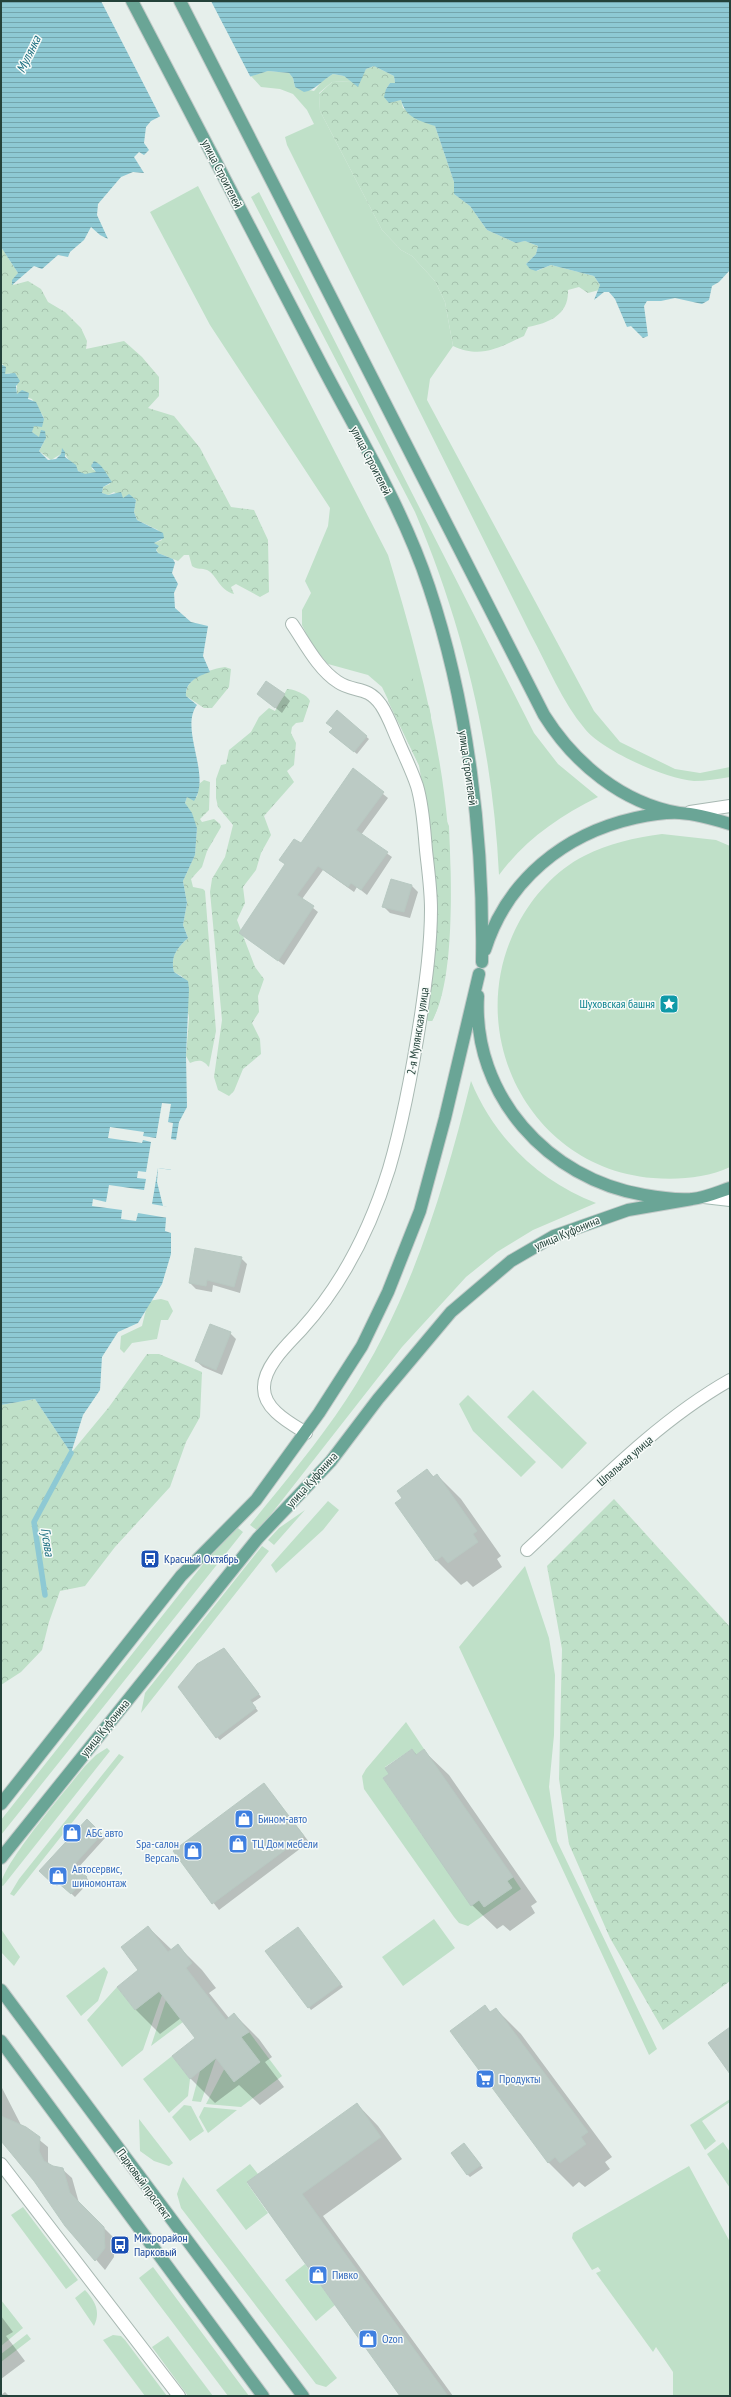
<svg xmlns="http://www.w3.org/2000/svg" width="731" height="2397" viewBox="0 0 731 2397" font-family="'PT Sans Narrow',sans-serif">
<style>
.green{fill:#bfe0c8}
.forest{fill:url(#forest-crowns)}
.water{fill:url(#water-rules)}
.pier{fill:#e6efeb}
.shadow{fill:#0003}
.lines{fill:none;stroke-linecap:round;stroke-linejoin:round}
.stream{stroke:#8ec9d4;stroke-width:5.5}
.building{fill:#bbcac4;stroke:#b8c9c2}
.minor-casing{stroke:#a8b8b2;stroke-width:14}
.tertiary-casing{stroke:#a8b8b2;stroke-width:14}
.secondary-casing{stroke:#a4bbb3;stroke-width:14}
.primary-casing{stroke:#c2cac8;stroke-width:14}
.minor{stroke:#fff;stroke-width:12}
.tertiary{stroke:#fff;stroke-width:12}
.secondary{stroke:#fff;stroke-width:12}
.primary{stroke:#6aa596;stroke-width:12}
.labels{text-anchor:middle;stroke-width:3;stroke-linejoin:round;paint-order:stroke}
.street-label{font-size:12px;fill:#24423a;stroke:#f7fbf9}
.culture-label{font-size:12px;fill:#0d838f;stroke:#f7fbf9;text-anchor:end}
.transit-label{font-size:12px;fill:#164399;stroke:#f7fbf9;text-anchor:start}
.shop-label{font-size:12px;fill:#366cbe;stroke:#f7fbf9;text-anchor:start}
.water-label{font-size:13px;font-style:italic;fill:#1c6f80;stroke:#f7fbf9}
</style>
<defs>
<pattern id="forest-crowns" width="20" height="18" patternUnits="userSpaceOnUse"><rect width="20" height="18" fill="#bfe0c8"/><path d="M2 6a3 3 0 1 1 6 0M12 15a3 3 0 1 1 6 0" fill="none" stroke="#a4c1ad"/></pattern>
<pattern id="water-rules" width="6" height="5" patternUnits="userSpaceOnUse"><rect width="6" height="5" fill="#8ec9d4"/><path d="M0 2.5h6" fill="none" stroke="#74a5ad"/></pattern>
</defs>
<rect width="100%" height="100%" fill="#e6efeb"/>
<path class="green" d="M268,71L289,73L293,78L295,87L314,91L323,80L333,74L344,76L352,81L332,82L319,93L320,111L382,230L401,250L412,256L435,281L445,302L453,346L430,379L427,400L594,711L620,742L675,769L700,773L730,767V777C718,779 706,781 694,781C666,779 603,751 585,729C562,702 548,666 531,635L287,145L285,137L314,124L307,110L293,94L280,89L261,87L251,76Z
M198,186L388,555C427,684 462,818 447,953C444,976 443,1001 432,1021H428L425,1013L432,976L436,933L434,860L419,765L382,687L368,675L328,664L312,645L302,625V610L311,593L305,581L328,526L330,508L210,325L150,212Z
M259,192L534,733L558,764L598,797C558,817 525,840 499,875C493,750 464,627 415,512L251,197Z
M662,834L716,840L730,846V1167C707,1178 678,1180 653,1178C529,1168 461,1032 518,924C532,897 556,870 584,856C609,843 634,838 662,834Z
M471,1081C494,1138 540,1182 596,1203L533,1230L497,1252L466,1277L402,1347L258,1531L250,1525C283,1484 317,1444 346,1400C410,1303 443,1193 471,1081Z
M161,1299L168,1301L173,1311L168,1320H161L157,1339L132,1343L124,1353L120,1349L121,1336L142,1326L148,1301Z
M533,1390L587,1443L562,1469L507,1417Z
M468,1395L536,1462L521,1477L473,1431L459,1404Z
M328,1501L339,1510L323,1530L276,1573L271,1565Z
M305,1510L274,1545L268,1540L279,1528Z
M234,1525L243,1532L1,1835V1820Z
M262,1546L269,1551L141,1713L145,1693Z
M525,1566L549,1638L555,1675L554,1735L549,1787L557,1841L657,2049L649,2055L459,1647Z
M406,1722L424,1749L416,1755L412,1749L385,1767L389,1774L383,1778L422,1835L431,1830L471,1905L479,1900L485,1907L511,1888L507,1881L513,1877L521,1889L468,1926L459,1923L454,1917L364,1789L362,1776L366,1769Z
M107,1748L110,1751L3,1886L1,1885C1,1866 69,1786 85,1766L96,1755Z
M119,1754L124,1757L14,1896L10,1894L19,1879Z
M434,1919L455,1948L403,1986L382,1957Z
M1,1929L20,1957L14,1966L1,1952Z
M104,1967L108,1972L98,2001L81,2016L66,1996Z
M117,1987L135,2010L159,1992L162,1995L143,2050L122,2067L87,2020Z
M166,2000L183,2022L151,2046Z
M249,2032L282,2076L241,2107L206,2104L241,2037Z
M172,2056L190,2079L188,2096L169,2113L143,2079Z
M216,2058L201,2102L192,2101L200,2071Z
M730,2099V2102L702,2121L716,2141L705,2150L690,2125Z
M184,2105L191,2106L204,2131L190,2141L172,2117Z
M204,2107L237,2110L208,2133L199,2117Z
M139,2119L173,2163L169,2166L154,2161L140,2151Z
M723,2142L730,2152V2188L707,2154Z
M250,2164L258,2174L247,2183L268,2213L246,2230L216,2190Z
M689,2166L730,2242V2396H673V2372L656,2347L653,2352L596,2273L601,2271L598,2267L592,2270L572,2238L573,2233Z
M183,2177L337,2378L326,2387L316,2384L181,2208L177,2194Z
M23,2207L78,2280L66,2289L11,2215Z
M305,2264L335,2305L316,2321L285,2280Z
M153,2267L249,2396H228L139,2278Z
M85,2290C95,2301 101,2311 94,2326L75,2298Z
M1,2300L23,2328L1,2346Z
M27,2334L31,2339L1,2362V2354Z
M113,2335L121,2336L125,2340L167,2396H145L103,2340Z
M168,2336L213,2396H188L152,2347Z"/>
<path class="forest" d="M374,66L394,76L395,83H390L386,89L389,102L401,100L403,108L435,126L454,182V194L470,206L487,230L516,243L525,241L538,246L536,254L526,264L537,271L551,265L594,276L600,285L599,290L588,293L579,287L568,290C569,315 549,323 528,327L524,336C498,348 481,359 453,346L445,302L435,281L412,256L401,250L382,230L320,111L319,94L332,82L352,81L362,76L366,69Z
M1,247L18,273L13,285L28,281L41,289L48,302L65,312L81,328L87,341L86,349L124,341L142,357L159,377V396L148,408L174,416L200,448L231,507L254,510L268,540L269,592L260,597L236,584L231,587L234,594C219,590 217,575 207,570C202,568 197,570 192,566L189,555H184L178,561L158,553L154,543L162,540L158,530L137,520L134,512L136,500L129,495L123,499L114,492L108,495L102,493L103,487L110,484C110,474 100,467 92,463V469L97,472C93,473 88,475 84,474C78,474 64,454 62,449L61,454L51,460L39,451L45,440V434L39,438L32,432L33,427L44,419L43,416L32,399L17,394V383L10,373L5,374L3,364H1Z
M225,667L231,669L229,687L212,708H204L186,696C185,678 210,669 225,667Z
M409,677L416,680L419,696L429,706L431,716V737L426,752L437,765L436,773L429,779L425,778L388,701L389,692Z
M287,689C294,689 308,695 310,701L303,722L296,723L292,727L291,733L296,743L294,765L287,771L294,782L264,816L271,835L261,853L256,870L243,887L245,903L237,920L255,967L264,979L258,996L259,1012L252,1023L260,1039L261,1054L243,1069L234,1091L229,1096L218,1090L214,1077L222,1020L210,892L212,879L225,857L233,825L218,807L216,798V779L221,765L226,764L229,750L251,732L259,717L269,708L275,711Z
M204,780L210,782L209,810L200,819L202,822L214,819L220,824L221,827L207,851L202,867L191,879L193,887L203,889L205,891L216,1031L209,1067C202,1059 199,1060 190,1063L186,1056L189,1018L183,977L174,972C170,957 177,948 188,938L183,925L187,903L183,881L195,855L197,828L185,803L187,797H197L199,784Z
M438,812L443,813L449,826C451,875 456,979 432,1021H428L425,1013L432,976L436,933L434,860L428,820L434,813Z
M147,1354H159L202,1372L200,1417L186,1442L170,1487L115,1547L85,1586L60,1591L49,1622L42,1650L21,1672L1,1685V1405L35,1399L71,1453L109,1407Z
M614,1499L730,1627V1981L663,2030L610,1938L569,1844L559,1779L562,1649L547,1566Z"/>
<path class="water" d="M1,1H730V270L719,282L712,286L709,300L702,304L675,298L661,301H647L644,306L648,336L643,338L631,326L627,327L615,299L609,292H604L594,300L600,285L594,276L551,265L536,271L530,269L526,264L536,254L538,246L525,241L516,243L487,230L470,206L454,194V182L435,126C418,120 406,118 401,100L389,103L384,97L386,89L390,83H395L394,76L374,66L366,69L358,87L344,76L333,74C322,80 316,90 304,92L295,87L293,78L289,73L268,71L217,87L151,121L146,127L144,143L149,150L144,155L139,152L134,157L144,173L133,172L121,177L98,204L97,215L108,239L100,235L91,227L84,240L70,252L68,257L58,255L42,269L34,266L12,285V280L18,273L1,247Z
M1,364L6,367L5,374L15,373L20,381L16,386L17,394L22,390L29,393L28,399L36,402L44,419L42,427L34,426L32,432L39,437L41,430L45,431L46,438L39,451L48,460L56,459L61,454L62,448L65,452V457L76,465L78,471L85,474L96,472L91,466L94,461C102,464 107,475 112,482L103,487L102,493L108,495L121,492L123,498L129,494L136,500L134,512L137,520L163,533L164,538L154,543L159,546L156,550L158,553L173,559L175,563L172,573L178,584L174,593L175,608L191,622L208,626L203,656L210,672C198,676 185,682 186,696L197,705C179,729 212,775 194,801L187,797L185,803L192,813L197,828L195,855L183,881L187,903L183,925L188,938C177,948 170,957 174,972L188,981L189,989L186,1056L187,1107L179,1122L171,1170L158,1168L157,1182L163,1206L167,1207L165,1231L171,1233V1254L162,1284L138,1323L118,1332L102,1357L100,1390L83,1415L71,1453L35,1399L1,1405Z"/>
<path class="pier" d="M101,1H211L251,78L218,88L161,118Z
M162,1103L171,1104L168,1122L173,1123L171,1139L177,1140L173,1170L158,1168L152,1204L169,1207L168,1218L138,1213L136,1221L121,1219L122,1210L92,1206L93,1199L106,1202L109,1185L144,1190L146,1179L137,1178L138,1171L146,1172L151,1142L143,1140L142,1143L108,1138L110,1127L144,1132L143,1136L156,1138Z"/>
<path class="shadow" d="M258,694L284,695L290,701L282,713Z
M337,712L369,739L357,754L333,735Z
M353,770L388,798L361,835L392,857L367,895L357,887L354,892L323,870L302,899L318,912L284,965L240,933L286,865L280,859L301,845Z
M391,880L412,886L418,892L410,918L390,913L384,907Z
M241,1258L247,1264L240,1293L213,1285L212,1292L196,1289L190,1283Z
M230,1333L236,1339L222,1375L203,1367L196,1361Z
M427,1470L434,1477L437,1475L461,1499L501,1556L497,1559L502,1567L473,1587L467,1581L461,1585L436,1560L403,1498Z
M227,1652L261,1697L252,1703L258,1711L220,1740L217,1737Z
M412,1750L417,1755L424,1751L449,1775L537,1902L531,1906L535,1913L510,1931L503,1925L497,1929L472,1905L391,1774Z
M264,1784L309,1842L219,1910L174,1852Z
M87,1820L105,1838L77,1869L90,1881L75,1897L60,1883L57,1886L44,1875Z
M148,1927L172,1950L178,1946L202,1970L216,1988L209,1993L229,2018L234,2014L259,2039L272,2057L265,2062L284,2087L260,2105L239,2085L215,2103L190,2078L197,2039L181,2018L160,2034L136,2010L118,1987L140,1970Z
M300,1931L343,1987L311,2010L266,1952Z
M485,2007L491,2013L496,2009L521,2034L612,2157L605,2162L610,2169L585,2187L579,2182L573,2187L548,2162Z
M1,2086L21,2125L48,2147V2162L50,2166L62,2169L72,2178L79,2203L113,2237L114,2257L105,2270L66,2225L35,2181L1,2138Z
M357,2104L378,2126L402,2159L323,2216L453,2396H401L248,2183Z
M464,2144L483,2168L470,2177L467,2174Z
M1,2316L13,2332L6,2336L25,2361L1,2379Z
M5,2392L9,2396H1V2395Z"/>
<g class="lines">
<path class="stream" d="M45,1595L34,1522L71,1453"/>
</g>
<path class="building" d="M266,681L285,694L275,708L257,694Z
M337,710L367,736L354,752L329,732L333,728L326,723Z
M353,768L384,792L356,830L388,852L361,890L351,883L348,887L318,866L297,895L314,906L278,961L239,933L285,864L279,860L294,839L301,843Z
M391,879L412,885L404,912L382,907Z
M195,1248L242,1257L234,1287L207,1280L206,1286L189,1283Z
M210,1324L231,1332L216,1370L195,1361Z
M427,1469L433,1477L437,1474L477,1531L473,1534L478,1542L448,1563L442,1556L436,1561L395,1503L402,1498L397,1491Z
M224,1648L259,1694L250,1700L256,1708L216,1738L178,1687L197,1664Z
M412,1749L416,1755L424,1749L513,1877L507,1881L512,1888L484,1907L479,1900L471,1906L383,1778L389,1774L385,1768Z
M264,1783L304,1836L212,1904L173,1851Z
M87,1819L102,1834L74,1865L87,1877L71,1894L56,1881L53,1884L39,1871Z
M148,1926L168,1952L178,1944L192,1963L186,1968L226,2020L234,2013L249,2032L241,2037L260,2062L234,2082L216,2058L190,2079L172,2056L195,2038L159,1991L135,2010L117,1987L138,1970L121,1947Z
M298,1927L341,1984L308,2008L265,1951Z
M485,2005L490,2012L496,2008L588,2132L581,2137L586,2144L560,2163L555,2157L548,2163L450,2031Z
M730,2027V2074L708,2043Z
M357,2103L381,2137L302,2194L448,2396H400L247,2182Z
M1,2116L26,2127L40,2137L39,2151L44,2161L53,2166L63,2168L70,2193L104,2227L105,2248L95,2261L65,2226L34,2181L1,2141Z
M464,2143L481,2165L467,2175L451,2153Z"/>
<g class="lines">
<g class="minor-casing">
<path id="minor" d="M292,624C305,643 318,669 338,682C354,693 367,685 381,705C389,717 393,730 399,743C405,757 412,771 417,786C423,806 424,828 426,850C428,869 431,889 431,909C431,945 426,980 421,1015C413,1067 404,1118 389,1169C371,1227 342,1285 301,1330C288,1344 264,1366 264,1387C263,1409 290,1423 306,1433
M527,1550C591,1491 654,1423 730,1380
M1,2164L179,2396"/>
</g>
<g class="tertiary-casing">
<path id="tertiary" d="M690,812L730,806"/>
</g>
<g class="secondary-casing">
<path id="secondary" d="M704,1197L730,1200"/>
</g>
<g class="primary-casing">
<path id="primary" d="M132,1C195,121 257,241 320,362C358,435 403,508 429,587C468,704 484,838 482,962
M180,1L544,715C574,763 622,803 679,813
M485,950C507,880 564,834 635,818C649,815 665,812 680,813C697,814 714,819 730,824
M478,996C472,1095 548,1179 644,1195C660,1198 676,1200 692,1199C705,1198 718,1192 730,1188
M1,1804L181,1576L256,1500L319,1413L362,1346L388,1292L420,1211L445,1118L479,974
M1,1858L258,1538L331,1461L378,1399L451,1312L511,1261L554,1236L628,1210L692,1199
M1,1990L303,2396
M1,2041L263,2396"/>
</g>
<use href="#minor" class="minor"/>
<use href="#tertiary" class="tertiary"/>
<use href="#secondary" class="secondary"/>
<use href="#primary" class="primary"/>
</g>
<defs>
<g id="sight-square" transform="scale(1)"><rect x="-9" y="-9" width="18" height="18" rx="4" fill="#0f9aa8" stroke="#f7fbf9"/><path d="M0-6L1.8-2.2L6-1.7L2.9 1.2L3.7 5.4L0 3.3L-3.7 5.4L-2.9 1.2L-6-1.7L-1.8-2.2Z" fill="#fff"/></g>
<g id="bus-square" transform="scale(1)"><rect x="-9" y="-9" width="18" height="18" rx="4" fill="#1a4fb4" stroke="#f7fbf9"/><path d="M-5-6H5V4H4V6H2V4H-2V6H-4V4H-5ZM-3.5-4V0h7V-4ZM-3.5 1.2v1.5H-2V1.2ZM2 1.2v1.5H3.5V1.2Z" fill="#fff"/></g>
<g id="shop-square" transform="scale(1)"><rect x="-9" y="-9" width="18" height="18" rx="4" fill="#3f7fe0" stroke="#f7fbf9"/><path d="M-5-2.5h2.3a2.7 3.5 0 0 1 5.4 0H5L5.5 6h-11ZM-1.5-2.5h3a1.5 2.3 0 0 0-3 0Z" fill="#fff"/></g>
<g id="supermarket-square" transform="scale(1)"><rect x="-9" y="-9" width="18" height="18" rx="4" fill="#3f7fe0" stroke="#f7fbf9"/><path d="M-6-5.5h2.5l.6 2H6L4.5 2H-2.5L-4.4-4H-6ZM-1.5 3.2a1.3 1.3 0 1 0 .1 0ZM3 3.2a1.3 1.3 0 1 0 .1 0Z" fill="#fff"/></g>
</defs>
<g fill-rule="evenodd">
<use href="#sight-square" x="669" y="1004"/>
<use href="#bus-square" x="150" y="1559"/>
<use href="#shop-square" x="244" y="1819"/>
<use href="#shop-square" x="72" y="1833"/>
<use href="#shop-square" x="238" y="1844"/>
<use href="#shop-square" x="193" y="1851"/>
<use href="#shop-square" x="58" y="1876"/>
<use href="#supermarket-square" x="485" y="2079"/>
<use href="#bus-square" x="120" y="2245"/>
<use href="#shop-square" x="318" y="2275"/>
<use href="#shop-square" x="368" y="2339"/>
</g>
<g class="labels">
<g class="street-label">
<text transform="translate(222 174) rotate(63)" y="4">улица Строителей</text>
<text transform="translate(371 461) rotate(63)" y="4">улица Строителей</text>
<text transform="translate(468 768) rotate(82)" y="4">улица Строителей</text>
<text transform="translate(418 1031) rotate(-81)" y="4">2-я Мулянская улица</text>
<text transform="translate(567 1233) rotate(-23)" y="4">улица Куфонина</text>
<text transform="translate(625 1461) rotate(-41)" y="4">Шпальная улица</text>
<text transform="translate(312 1480) rotate(-48)" y="4">улица Куфонина</text>
<text transform="translate(105 1728) rotate(-51)" y="4">улица Куфонина</text>
<text transform="translate(144 2184) rotate(54)" y="4">Парковый проспект</text>
</g>
<g class="culture-label">
<text x="655" y="1008">Шуховская башня</text>
</g>
<g class="transit-label">
<text x="164" y="1563">Красный Октябрь</text>
<text x="134" y="2242">Микрорайон<tspan x="134" dy="14">Парковый</tspan></text>
</g>
<g class="shop-label">
<text x="258" y="1823">Бином-авто</text>
<text x="86" y="1837">АБС авто</text>
<text x="179" y="1848" text-anchor="end">Spa-салон<tspan x="179" dy="14">Версаль</tspan></text>
<text x="252" y="1848">ТЦ Дом мебели</text>
<text x="72" y="1873">Автосервис,<tspan x="72" dy="14">шиномонтаж</tspan></text>
<text x="499" y="2083">Продукты</text>
<text x="332" y="2279">Пивко</text>
<text x="382" y="2343">Ozon</text>
</g>
<g class="water-label">
<text transform="translate(28 54) rotate(-64)" y="5">Мулянка</text>
<text transform="translate(48 1542) rotate(81)" y="5">Гусява</text>
</g>
</g>
<rect width="731" height="2397" fill="none" stroke="#24423a" stroke-width="4"/>
</svg>
